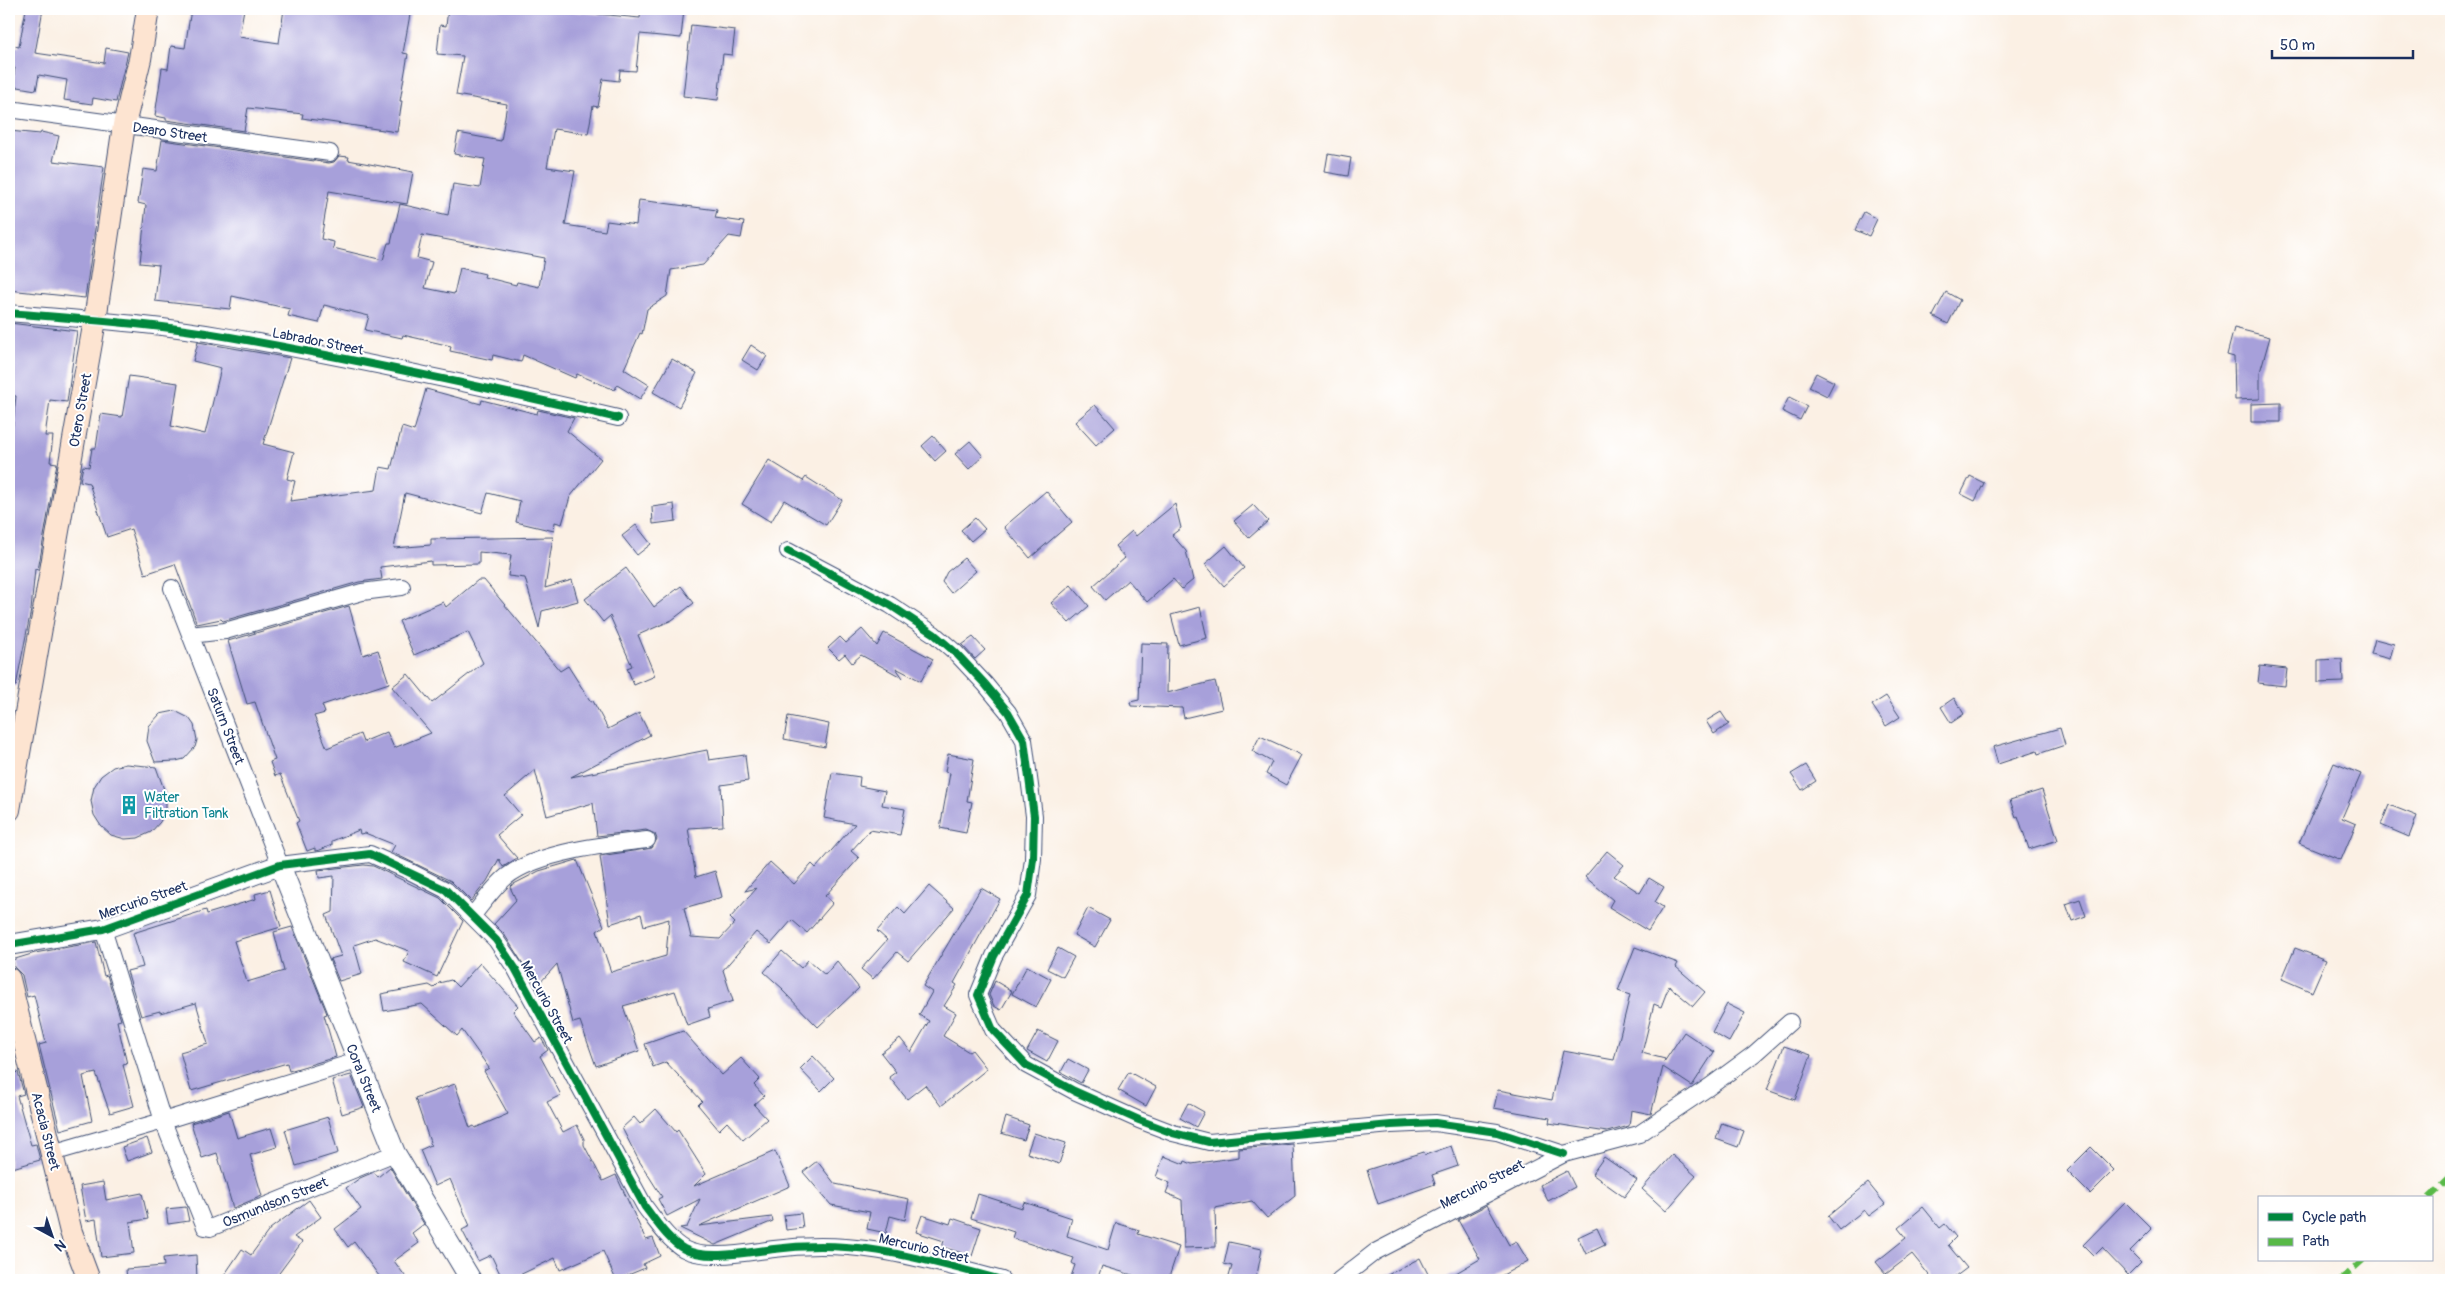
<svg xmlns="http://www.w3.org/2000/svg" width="2460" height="1289" viewBox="0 0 2460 1289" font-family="Pangolin,sans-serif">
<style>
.building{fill:#a7a0da;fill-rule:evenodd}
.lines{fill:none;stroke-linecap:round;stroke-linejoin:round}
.minor-casing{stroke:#3d4c72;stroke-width:18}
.tertiary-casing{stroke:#3d4c72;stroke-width:22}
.secondary-casing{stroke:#3d4c72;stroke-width:24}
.minor{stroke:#fff;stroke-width:16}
.tertiary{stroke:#fff;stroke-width:20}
.secondary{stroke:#fde4d1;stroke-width:22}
.quiet{stroke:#58b947;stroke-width:6;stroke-dasharray:12 6;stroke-linecap:butt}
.cycleway-casing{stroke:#fff;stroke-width:11}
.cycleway{stroke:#00873e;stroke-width:8}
.labels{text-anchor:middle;stroke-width:4;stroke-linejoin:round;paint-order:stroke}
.street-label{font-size:14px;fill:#1b2f5e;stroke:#fff}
.culture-label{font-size:14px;fill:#0d838f;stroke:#fff;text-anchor:start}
</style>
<rect width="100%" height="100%" fill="#fff"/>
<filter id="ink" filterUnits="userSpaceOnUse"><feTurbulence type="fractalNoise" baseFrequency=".02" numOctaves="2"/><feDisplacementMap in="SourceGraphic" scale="10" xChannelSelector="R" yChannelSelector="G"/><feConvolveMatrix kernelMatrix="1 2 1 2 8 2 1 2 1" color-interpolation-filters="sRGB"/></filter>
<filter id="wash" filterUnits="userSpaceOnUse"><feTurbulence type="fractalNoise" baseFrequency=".0096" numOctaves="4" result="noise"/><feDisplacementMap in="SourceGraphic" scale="20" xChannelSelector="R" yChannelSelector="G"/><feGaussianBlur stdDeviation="1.12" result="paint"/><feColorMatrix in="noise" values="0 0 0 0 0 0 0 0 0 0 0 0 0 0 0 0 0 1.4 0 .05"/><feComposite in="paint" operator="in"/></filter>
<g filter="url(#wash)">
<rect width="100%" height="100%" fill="#fbf0e4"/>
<g id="blocks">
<path class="building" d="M26,9H43L35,53L104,63L106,48L128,52L116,102L93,98L92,104L64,100L67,80L39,75L36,90L12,86L15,68L9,67V45L19,47Z
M191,9H244L239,37L279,43L284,9H411L403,53L408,54L400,101H402L397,132L302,118L303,114L248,108L244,131L166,120V118L155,116L162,68L168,69L171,46L185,48Z
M448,9H545L640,18L641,9H684L681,38L640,34L636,71L620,70L619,81L603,79L598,107L593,106L588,134L554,129L547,167L575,171L565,225L605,231L607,221L636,225L639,200L717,210L715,218L744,222L741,238L729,236L703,265L671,270L667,296L647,309L642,334L640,333L624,369L649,385L640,399L617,385L615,390L577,374L575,378L523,355L521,362L493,355L492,360L450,351L451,346L403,335L402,338L365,330L369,316L324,305L319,323L288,316L290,309L232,296L230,309L155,301L159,265L140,263L146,205L138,203L143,169L157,171L162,140L329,163L334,162L339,156L349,157L348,160L413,172L407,204L329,191L321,239L334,242L333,248L383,260L388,243H391L400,204L448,215L453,184L480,188L485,159L454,154L458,133L501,141L507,104L456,95L463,56L437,54L440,25L446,26ZM422,235L544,258L539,287L517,282L516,285L484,277L485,274L460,268L454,294L425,288L432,262L417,258Z
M691,25L735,30L732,55L723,54L718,100L683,96Z
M9,131L40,134L41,132L59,136L53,161L104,167L85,298L9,290Z
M1328,154L1351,158L1348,176L1325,172Z
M1864,212L1877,219L1869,236L1855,230Z
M1946,292L1960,300L1948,324L1933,316Z
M9,323L77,331L67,402L50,400L45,436H53L50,462L57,463L38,570L35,569L31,610L16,686L9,685V431L12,432L16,396L9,395Z
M2234,328L2270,337L2260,372V399L2235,400L2234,357L2227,355Z
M198,342L290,358L263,444L294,452L287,479L295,481L290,501L376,490L380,467L391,469L402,427L414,431L426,389L481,404L482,400L537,414L538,410L574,418L567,431L601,459L570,497L562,524L555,522L554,531L516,522L520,501L488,493L482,513L405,493L394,548L431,545V539L553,537L545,588L572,580L578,601L542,611L539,628L525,578L508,576L511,555L479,552V564L431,565V561L380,567L382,579L359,582L223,621L221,619L197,624L175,564L145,574L131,529L107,537L89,483L80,481L83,466L89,467L92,448H96L101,414L122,417L129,376L178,383L171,426L205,434L221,368L193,361Z
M751,345L767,356L758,370L742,360Z
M672,359L697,373L679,407L653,392Z
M1816,373L1834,382L1827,396L1809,387Z
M1789,397L1807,406L1800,420L1782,411Z
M2281,403V422H2251V404Z
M1095,405L1115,428L1096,445L1075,422Z
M933,436L946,451L935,461L922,446Z
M970,441L983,456L969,469L955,454Z
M769,460L803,481L806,477L842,500L826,525L784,500L771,522L742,504Z
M1970,476L1984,483L1975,501L1961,494Z
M1046,491L1072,522L1030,558L1004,527Z
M674,504L676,521L653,524L652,507Z
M1175,504L1181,528L1172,535L1186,551L1193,580L1182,589L1173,579L1147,602L1128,580L1105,600L1093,586L1125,558L1115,546L1132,531L1136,536Z
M1253,505L1268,521L1249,538L1234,521Z
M975,518L985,529L971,541L961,530Z
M636,525L651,544L637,555L622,536Z
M1226,546L1244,568L1224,586L1205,564Z
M964,558L976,571L951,593L942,582L947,572Z
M626,568L654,607L681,586L694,603L672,620L638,635L655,676L634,685L627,668L632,666L610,616L603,622L585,599Z
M478,580H484L560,671L568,666L591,702L593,701L608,729L639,713L650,735L571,777L707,750L709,760L745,755L748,781L721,785L723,826L688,828L696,877L715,871L722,897L684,908L691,937L720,939L735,923L730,918L757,888L745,891L770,862L794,884L812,864L816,868L855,824L824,818L832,773L860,777L859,786L885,791L882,805L905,809L900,835L870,830L851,851L859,858L825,896L833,903L807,933L792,920L771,944L756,932L723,970L733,1001L708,1009L710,1017L687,1025L675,991L623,1006L639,1051L596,1066L580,1021L573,1023L557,964L537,986L504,934L494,924L516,900L510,887L512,885L539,871L577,860L604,926L597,931L611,972L666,956L669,919L644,926L641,914L610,924L600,856L652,848L657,839L655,834L646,830L597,836L593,803L547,816L535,770L505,796L521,815L497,835L517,858L503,867L499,859L487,881L471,901L451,881L391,852L395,845L365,833L360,834L359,830L332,841V845L320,850L315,851V848L307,851L296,823L299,821L280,774L275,776L270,762L275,760L255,702L247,704L228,641L349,606L363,655L378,650L389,683L322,705L325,713L314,716L327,748L360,734L363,742L387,732L394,748L431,733L392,687L408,674L432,703L483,663L468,632L414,655L399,621L443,602L446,607Z
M1071,585L1089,606L1069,623L1051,603Z
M1200,607L1207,638L1179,645L1171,615Z
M862,629L877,646L884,633L933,659L921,681L896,668L903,678L861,655L852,663L845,654L839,659L828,648L840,637L846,643Z
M973,637L985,650L975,659L962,645Z
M2375,639L2394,644L2390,659L2371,654Z
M1141,643L1168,644L1167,693L1215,681L1222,709L1184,718L1182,708L1131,706L1130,702L1139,700Z
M2342,659L2343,682L2318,683V660Z
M2260,666L2287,669L2285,686L2258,683Z
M1886,696L1900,717L1886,726L1872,705Z
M1954,698L1964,714L1951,723L1941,707Z
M175,711L189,718L194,725L197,740L195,747L184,759L176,761L155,762L147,741L149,726L160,714Z
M1721,712L1729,724L1714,734L1706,721Z
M788,716L829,724L825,747L784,739Z
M2060,728L2065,745L2038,754L2037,751L1998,764L1993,747Z
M1260,736L1302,755L1286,785L1266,774L1272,762L1252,751Z
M948,754L974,759L967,801L972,802L966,833L940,828L950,773L945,772Z
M2334,763L2361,774L2342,818L2356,824L2341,860L2299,843Z
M126,764L156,767L166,795V809L160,822L151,832L138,838L125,839L111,835L101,826L94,815L91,801L94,787L101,776L113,767Z
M1806,765L1816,781L1802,790L1791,774Z
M2042,790L2058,840L2029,849L2018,816L2016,817L2010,800Z
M2389,805L2417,816L2409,837L2381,825Z
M1607,851L1624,865L1614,876L1640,893L1649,878L1664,887L1655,902L1663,907L1648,931L1609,907L1613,900L1585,877Z
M364,865L373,866L440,898L463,921L437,977L404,962L409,951L375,938L354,945L362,974L339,981L330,959L341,956L326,915L333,912L334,876L319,878L318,870Z
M929,886L954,908L908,961L897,952L873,979L861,969L887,940L877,931L898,907L905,914Z
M981,888L1000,899L954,983L957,985L944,1006L956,1013L943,1036L969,1052L972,1050L987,1069L941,1106L925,1085L907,1099L889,1077L896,1072L881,1053L900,1038L911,1052L929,1021L919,1015L932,992L923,986Z
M270,890L281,927L234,941L247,982L284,971L274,932L292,927L326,1011L327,1014L324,1015L336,1057L289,1071L287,1063L191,1091L180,1052L208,1044L196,1003L160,1013V1011L141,1016L127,971L143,967L133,933L206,910L207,914L256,899L255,894Z
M2080,899L2086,916L2072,921L2066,904Z
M1088,908L1110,920L1095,947L1074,935Z
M96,942L104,976L107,975L121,1020L117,1021L127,1064L123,1065L134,1106L110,1113L96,1073L83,1076L92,1121L60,1130L39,1045L46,1043L34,995L27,997L22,975L14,967L12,960L35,953Z
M1635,947L1678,963L1676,967L1705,992L1693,1006L1669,986L1661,1007L1654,1004L1642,1053L1665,1059L1664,1062L1684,1032L1714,1052L1692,1086L1663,1067L1651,1114L1631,1110L1629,1126L1607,1132L1549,1123L1550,1118L1494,1108L1498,1090L1552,1100L1563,1051L1614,1060L1630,995L1618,991Z
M1058,948L1074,957L1063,977L1047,969Z
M2295,948L2326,960L2312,992L2282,979Z
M782,951L801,968L808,960L825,975L837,961L859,988L818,1027L782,990L783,989L764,972Z
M480,963L518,1006L513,1011L535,1042L541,1038L548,1050L540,1056L561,1095L547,1102L563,1132L577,1125L584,1139V1145L603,1181L616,1175L646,1240L653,1238L660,1256L643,1264L645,1268L616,1280L603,1251L560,1270L555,1258L509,1280H503L491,1255L478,1261L462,1230L470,1226L450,1179L435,1186L420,1150L431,1145L415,1098L455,1084L470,1128L474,1126L475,1128L508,1114L484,1071L489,1068L462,1030L457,1036L422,1004L384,1011L381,994L429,985L434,988L439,983L451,980L458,987Z
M1027,966L1051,979L1036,1007L1012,994Z
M995,981L1012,991L1001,1010L994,1006L989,995Z
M1727,1004L1745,1013L1729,1042L1712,1032Z
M683,1031L722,1075L741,1058L760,1079L754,1085L764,1096L754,1105L767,1119L743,1140L727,1122L719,1130L698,1105L702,1101L666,1062L653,1067L645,1044Z
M1038,1031L1058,1041L1047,1062L1027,1051Z
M1784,1046L1811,1055L1795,1100L1767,1090Z
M813,1056L834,1078L821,1091L800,1069Z
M1068,1059L1088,1070L1081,1083L1061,1072Z
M18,1072L24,1094L17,1096L31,1145L36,1144L40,1160L9,1169V1075Z
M1129,1072L1156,1087L1146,1106L1118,1090Z
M351,1075L364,1107L342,1114L332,1080Z
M1188,1103L1204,1112L1196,1127L1180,1118Z
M656,1109L676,1132L678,1130L706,1174L694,1186L775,1151L790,1186L699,1226L772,1217L773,1221L715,1245L680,1228L687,1227L700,1199L667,1216L658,1199L662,1197L638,1159L622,1128L634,1117L640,1124Z
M229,1111L237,1138L271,1128L277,1147L250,1155L262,1196L233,1208L217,1153L202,1158L191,1123Z
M328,1117L338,1153L296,1166L285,1130Z
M1006,1117L1029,1125L1024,1140L1001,1133Z
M1722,1123L1744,1131L1738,1147L1716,1139Z
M1034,1133L1066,1143L1059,1164L1027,1153Z
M147,1138L152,1152L127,1161L122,1147Z
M1293,1144L1295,1196L1267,1218L1252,1201L1215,1208L1216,1247L1184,1248L1182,1200L1166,1193L1170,1183L1156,1177L1164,1156L1184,1164L1185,1161L1192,1164L1239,1157V1149Z
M1451,1146L1458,1166L1432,1175L1435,1184L1378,1204L1367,1170L1424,1152L1425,1155Z
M2091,1147L2114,1170L2090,1194L2067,1171Z
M1672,1155L1696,1176L1666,1211L1642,1189Z
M1604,1157L1637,1180L1624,1197L1592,1174Z
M817,1161L835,1184L909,1199L905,1220L890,1216L886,1233L867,1229L870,1212L831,1205L803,1172Z
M390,1167L424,1224L412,1233L419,1243L394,1261L408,1280H382L354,1242L348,1247L335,1229L361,1209L346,1188L360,1178L374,1172L378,1177Z
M1567,1171L1575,1187L1548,1201L1540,1185Z
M103,1182L106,1200L142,1193L148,1219L130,1222L134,1253L101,1257L96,1219L86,1221L80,1186Z
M1868,1183L1885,1204L1869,1216L1864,1210L1839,1230L1828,1216Z
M978,1194L1022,1208L1024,1202L1072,1218L1067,1236L1108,1250L1116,1223L1139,1230L1138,1234L1179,1247L1168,1280H1149L1102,1266L1097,1280H1070L1075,1265L1072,1263L1074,1258L1012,1238L1014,1232L971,1218Z
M309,1200L321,1217L294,1237L302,1242L274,1280H221L242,1249L251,1255L270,1229Z
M2125,1202L2152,1229L2130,1251L2141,1262L2128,1275L2102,1248L2094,1256L2083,1245Z
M1487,1205L1509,1245L1516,1241L1528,1261L1494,1280H1444L1480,1259L1458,1220Z
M186,1207L189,1221L168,1224L166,1209Z
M1923,1207L1940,1228L1945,1224L1956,1237L1948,1245L1967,1268L1951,1280H1933L1912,1254L1886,1274L1876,1262L1906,1238L1898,1228Z
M801,1213L803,1228L786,1230L784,1215Z
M922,1215L950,1224L952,1218L981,1228L972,1256L942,1247L944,1241L916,1232Z
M1597,1228L1605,1245L1586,1254L1578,1237Z
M1229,1242L1262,1249L1256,1280H1228L1232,1266L1224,1264Z
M196,1255L197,1280H127L126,1269L164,1266L163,1258Z
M1420,1258L1431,1280H1378Z"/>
</g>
</g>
<g filter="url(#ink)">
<use href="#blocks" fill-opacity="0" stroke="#3d4c72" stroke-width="1"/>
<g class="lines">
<g class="minor-casing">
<path id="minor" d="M9,109L330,153
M9,313C82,319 157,324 230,337C360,360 489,388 618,418
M788,551L890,605L934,634L955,652L985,684L1008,712L1024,740L1034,816L1033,859L1028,895L994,956L978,995L993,1030L1026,1065L1074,1091L1139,1120L1173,1133L1209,1142L1391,1125L1435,1123L1497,1132L1564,1154
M172,588L280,865L370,854L411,872L446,890L496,940L515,968L645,1207C656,1221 668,1240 684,1249C706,1261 749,1252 774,1249C858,1238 922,1259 1002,1280
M190,635L225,631L362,592L402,587
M473,915C483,903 494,887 506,877C537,852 608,844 647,840
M103,929L163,1121L205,1227L210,1228L395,1153
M52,1153L163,1121L357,1061
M1339,1280L1375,1252L1564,1154L1639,1134L1709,1087L1754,1054L1790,1022"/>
</g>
<g class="tertiary-casing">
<path id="tertiary" d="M9,945L103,929L280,865L395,1153L471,1280"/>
</g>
<g class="secondary-casing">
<path id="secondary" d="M9,810L95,320L124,125L140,59L148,9
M9,979L71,1232L89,1280"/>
</g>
<use href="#minor" class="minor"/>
<use href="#tertiary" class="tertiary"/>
<use href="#secondary" class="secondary"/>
<path class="quiet" d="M2429,1198L2451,1177
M2341,1280L2363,1260"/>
<g class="cycleway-casing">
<path id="cycleway" d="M9,313C82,319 157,324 230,337C360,360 489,388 618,418
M788,551L890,605L934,634L955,652L985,684L1008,712L1024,740L1034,816L1033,859L1028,895L994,956L978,995L993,1030L1026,1065L1074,1091L1139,1120L1173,1133L1209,1142L1391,1125L1435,1123L1497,1132L1564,1154
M9,945L103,929L280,865L370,854L446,890L496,940L515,968L645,1207C656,1221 668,1240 684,1249C706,1261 749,1252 774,1249C858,1238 922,1259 1002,1280"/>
</g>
<use href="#cycleway" class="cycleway"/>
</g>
</g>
<defs>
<g id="building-bare" transform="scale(1.5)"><path d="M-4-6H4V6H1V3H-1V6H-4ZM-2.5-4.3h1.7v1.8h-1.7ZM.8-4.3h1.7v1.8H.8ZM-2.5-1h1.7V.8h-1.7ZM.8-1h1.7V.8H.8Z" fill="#0f9aa8" stroke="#fff" stroke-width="2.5" paint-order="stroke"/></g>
</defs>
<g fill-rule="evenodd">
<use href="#building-bare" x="129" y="805"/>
</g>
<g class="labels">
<g class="street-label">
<text transform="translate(170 132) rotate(8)" y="5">Dearo Street</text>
<text transform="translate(318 341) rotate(11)" y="5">Labrador Street</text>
<text transform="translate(80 410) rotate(-80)" y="5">Otero Street</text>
<text transform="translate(226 726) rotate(69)" y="5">Saturn Street</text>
<text transform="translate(143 900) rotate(-19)" y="5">Mercurio Street</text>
<text transform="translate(547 1002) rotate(61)" y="5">Mercurio Street</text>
<text transform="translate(364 1078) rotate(68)" y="5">Coral Street</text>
<text transform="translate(46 1131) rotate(76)" y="5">Acacia Street</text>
<text transform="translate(1482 1184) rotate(-27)" y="5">Mercurio Street</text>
<text transform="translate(275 1202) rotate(-22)" y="5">Osmundson Street</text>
<text transform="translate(924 1248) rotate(13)" y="5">Mercurio Street</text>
</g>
<g class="culture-label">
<text x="144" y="802">Water<tspan x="144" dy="16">Filtration Tank</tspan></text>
</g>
</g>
<rect width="2460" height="1289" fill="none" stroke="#fff" stroke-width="30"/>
<rect x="2258" y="1196" width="175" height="65" fill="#ffffff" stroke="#a4acbf"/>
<rect x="2268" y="1213" width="25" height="8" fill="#00873e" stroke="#a4acbf"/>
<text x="2302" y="1222" font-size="15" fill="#1b2f5e">Cycle path</text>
<rect x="2268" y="1238" width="25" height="8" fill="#58b947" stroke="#a4acbf"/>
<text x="2302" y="1246" font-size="15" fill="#1b2f5e">Path</text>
<g transform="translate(52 1236) rotate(140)" stroke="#ffffff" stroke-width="4" paint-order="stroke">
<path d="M0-4L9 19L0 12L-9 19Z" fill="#1b2f5e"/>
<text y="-8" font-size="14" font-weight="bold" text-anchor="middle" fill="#1b2f5e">N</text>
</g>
<path d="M2272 50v8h141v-8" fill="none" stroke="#1b2f5e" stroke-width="2.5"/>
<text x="2280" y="50" font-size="15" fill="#1b2f5e" stroke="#ffffff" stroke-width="4" paint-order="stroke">50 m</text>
</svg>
